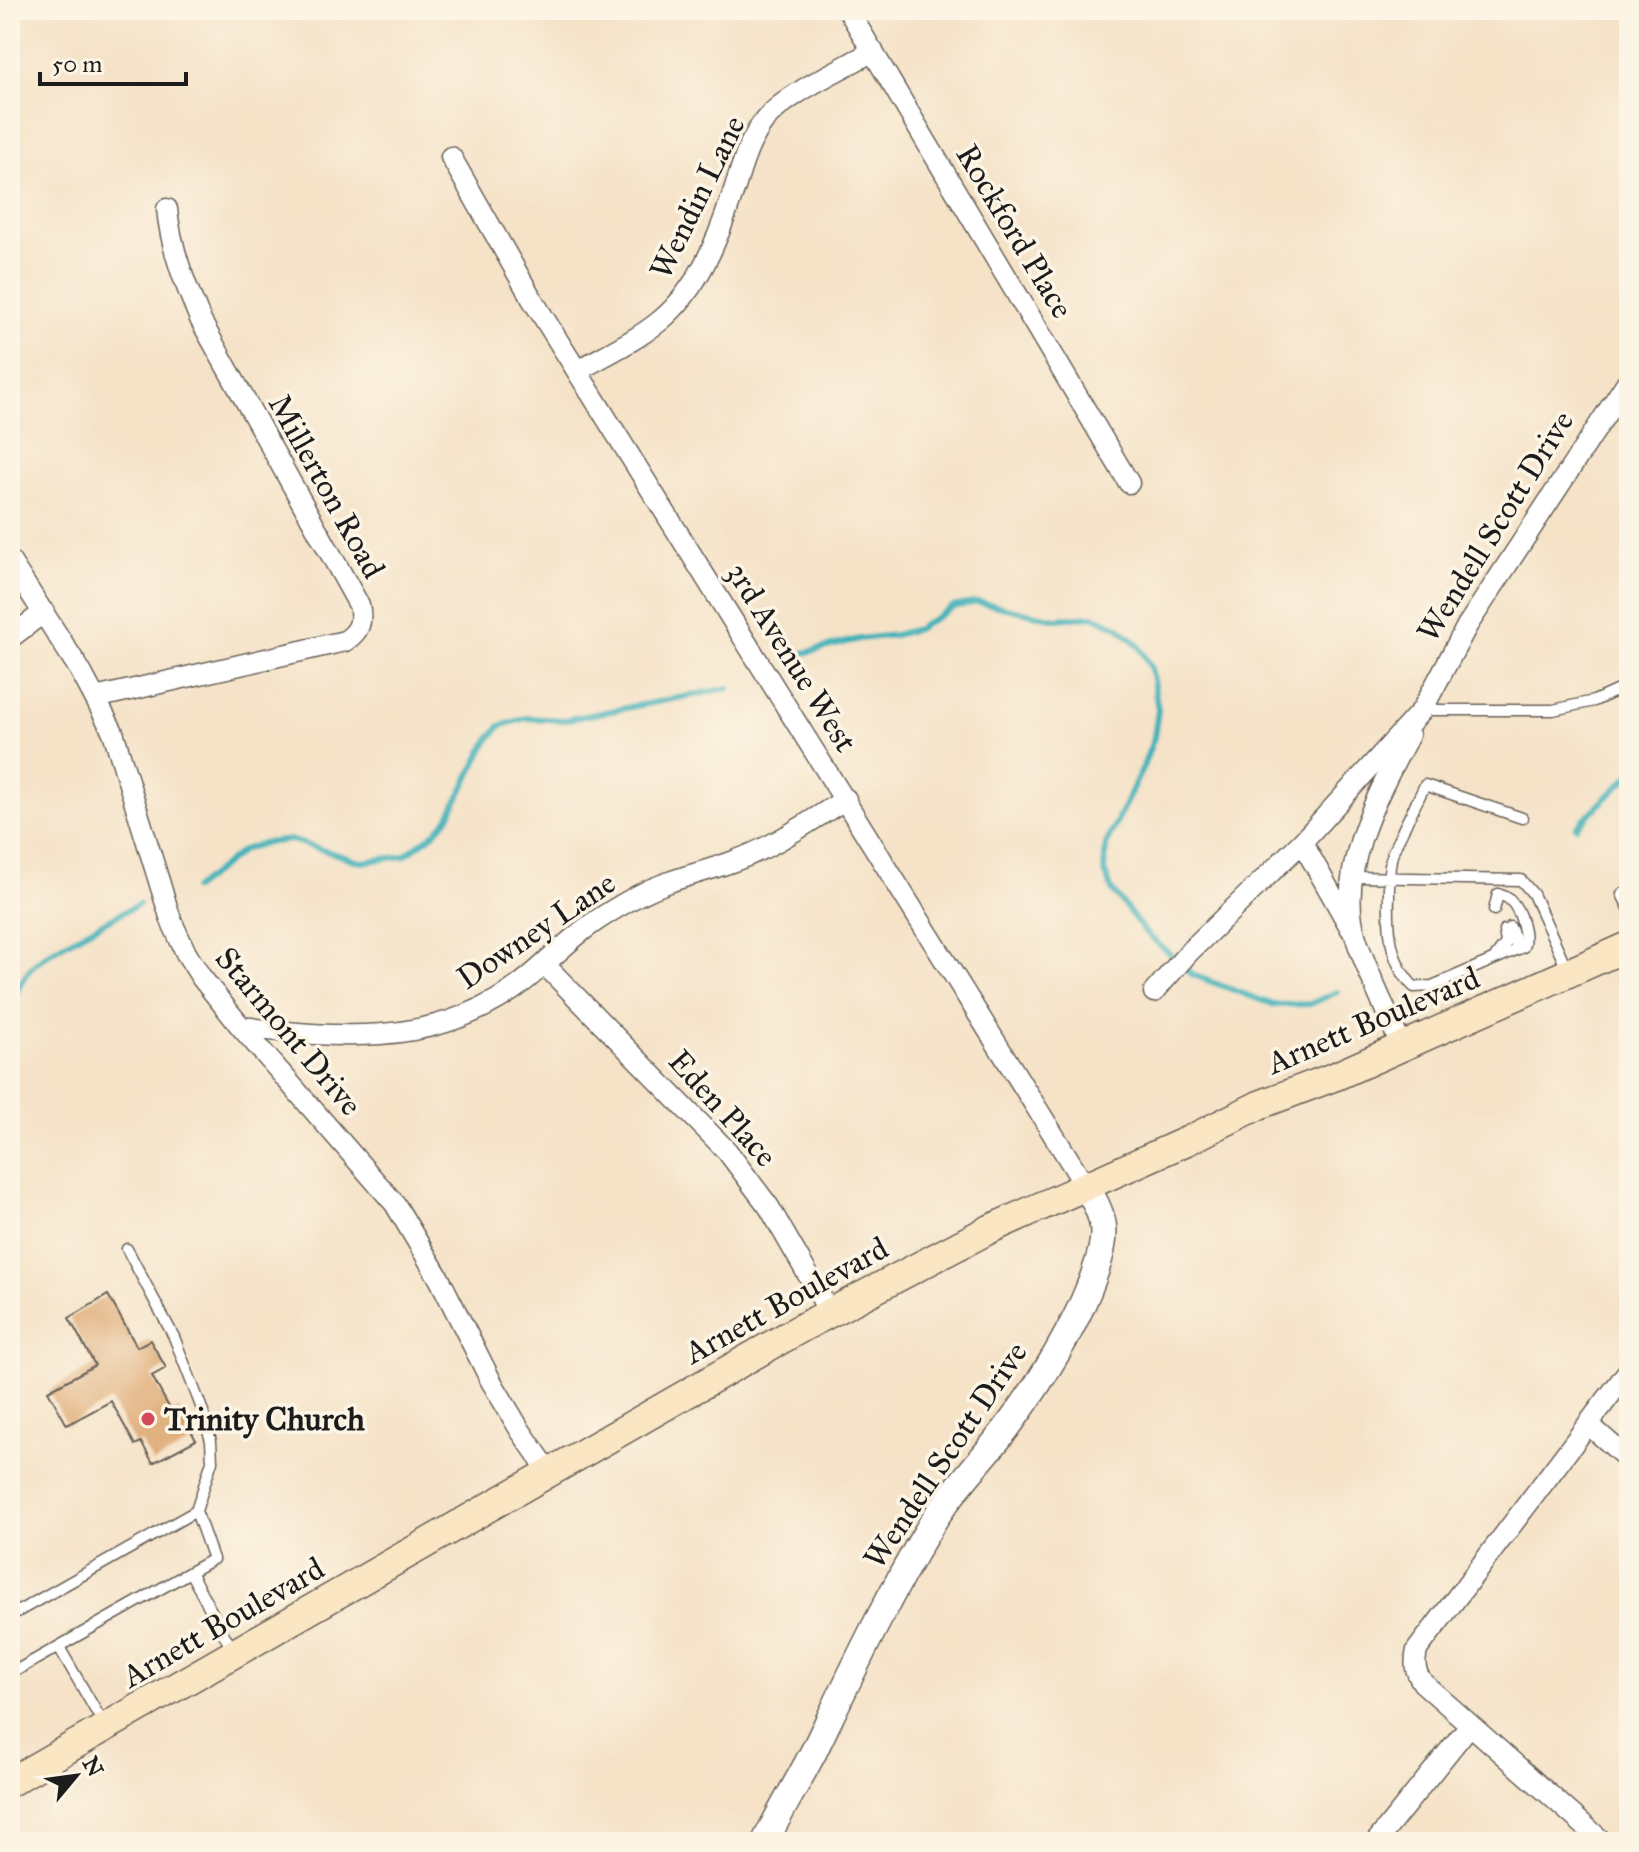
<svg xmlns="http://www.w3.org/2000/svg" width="1639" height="1852" viewBox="0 0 1639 1852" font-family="'IM FELL Great Primer',serif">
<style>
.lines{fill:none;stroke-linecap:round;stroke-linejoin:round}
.stream{stroke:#41b1b9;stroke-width:6}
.building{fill:#dba269}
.service-casing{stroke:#686158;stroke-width:13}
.minor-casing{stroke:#686158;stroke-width:23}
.tertiary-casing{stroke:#686158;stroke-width:29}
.secondary-casing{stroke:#686158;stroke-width:31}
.service{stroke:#fff;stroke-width:10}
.minor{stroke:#fff;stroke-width:20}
.tertiary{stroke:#fff;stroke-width:26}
.secondary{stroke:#fbe6c4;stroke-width:28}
.poi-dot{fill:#d1495b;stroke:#fcf5e5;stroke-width:3}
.labels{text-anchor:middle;stroke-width:7;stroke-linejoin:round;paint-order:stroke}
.street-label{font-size:32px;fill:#1c1c1c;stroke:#fcf5e5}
.poi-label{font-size:32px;font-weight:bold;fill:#1c1c1c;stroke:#fcf5e5;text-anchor:start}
</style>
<rect width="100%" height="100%" fill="#fcf5e5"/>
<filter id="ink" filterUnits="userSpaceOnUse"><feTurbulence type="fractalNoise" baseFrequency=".0125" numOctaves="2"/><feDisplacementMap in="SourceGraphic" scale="16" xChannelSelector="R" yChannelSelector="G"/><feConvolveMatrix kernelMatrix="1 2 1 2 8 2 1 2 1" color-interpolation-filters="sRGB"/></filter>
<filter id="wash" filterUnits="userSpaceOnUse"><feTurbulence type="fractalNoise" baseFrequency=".006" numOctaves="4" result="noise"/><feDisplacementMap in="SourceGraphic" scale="32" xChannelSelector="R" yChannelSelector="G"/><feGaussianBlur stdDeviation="1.8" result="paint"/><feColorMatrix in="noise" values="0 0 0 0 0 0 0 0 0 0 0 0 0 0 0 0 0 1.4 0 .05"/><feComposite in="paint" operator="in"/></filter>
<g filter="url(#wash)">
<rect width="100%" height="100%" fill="#f5e2c7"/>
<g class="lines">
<path class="stream" d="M788,657L859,639L895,635L917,629L953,607L978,602L1056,619L1093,616L1118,627L1138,645L1151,668L1158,710L1154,737L1143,767L1106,844L1104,870L1112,890L1145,932L1193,975L1274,1005L1310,1004L1337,992
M1576,827L1629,776
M194,889L243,850L264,843L291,840L361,862L404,856L435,833L448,818L487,742L500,726L526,718L564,720L729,688
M10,1008C15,994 21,981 30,969C48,948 112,919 139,904"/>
</g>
<g id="blocks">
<path class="building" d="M108,1295L137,1347L150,1340L166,1368L152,1376L172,1413L179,1409L196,1440L153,1463L141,1442L135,1445L111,1401L67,1425L48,1391L95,1365L69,1318Z"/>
</g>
</g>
<g filter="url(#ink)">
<use href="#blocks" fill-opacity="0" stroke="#686158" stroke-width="2"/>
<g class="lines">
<g class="service-casing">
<path id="service" d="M1422,710H1553L1594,701L1629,685
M1354,877L1521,880L1533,894L1568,971
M1629,891L1622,894L1629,908
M1498,894C1503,896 1508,897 1511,901C1520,910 1528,935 1523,947L1432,986L1414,987C1389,962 1388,929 1389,895C1389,881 1388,866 1393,852C1402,830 1414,808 1425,785L1522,818
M1494,910L1498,894
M1510,927L1515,938L1516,950
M1496,956L1506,943L1504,930
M190,1572L233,1651
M10,1616L196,1511
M59,1647L104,1725
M10,1674L213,1559L196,1511L212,1461L211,1441L202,1409L174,1337L127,1249"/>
</g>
<g class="minor-casing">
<path id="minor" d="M848,10L1129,483
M451,157L532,299L1086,1187
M577,371C605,355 637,340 661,320C697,290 717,242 731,199C741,171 746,144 765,120C787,93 842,69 873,51
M10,561L80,670L113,732L171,920L186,953L201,977L241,1027L395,1204L439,1278L491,1381L520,1430L550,1473
M10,638L44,612
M95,698L345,641C359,632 363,622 359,605L201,321C185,284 171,249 167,209
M1302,842L1351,929
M545,965L727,1151L769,1207L830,1313
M1154,992L1190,951L1302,842L1422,710L1467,626L1629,379
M241,1027C334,1038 429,1047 511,991C535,975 554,954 576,936C595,920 616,908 637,896C671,878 700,874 734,861C774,847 810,821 846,799
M1401,1046C1387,1011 1368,975 1356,938C1335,870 1378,794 1409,735
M1588,1424L1629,1460
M1376,1842L1470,1725
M1603,1842L1423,1683C1415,1672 1414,1664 1417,1650L1629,1370"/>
</g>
<g class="tertiary-casing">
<path id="tertiary" d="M765,1842C780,1811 798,1782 814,1751C852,1672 888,1595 934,1520C955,1487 982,1460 1006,1429C1040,1384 1077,1325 1095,1272C1108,1236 1107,1219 1086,1187"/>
</g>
<g class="secondary-casing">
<path id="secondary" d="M10,1782L803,1327L990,1229L1189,1140L1259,1105L1336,1076L1629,946"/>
</g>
<use href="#service" class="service"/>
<use href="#minor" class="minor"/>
<use href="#tertiary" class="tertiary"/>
<use href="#secondary" class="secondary"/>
</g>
</g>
<circle class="poi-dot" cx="148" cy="1419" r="8"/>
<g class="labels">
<g class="street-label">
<text transform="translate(697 197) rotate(-64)" y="11">Wendin Lane</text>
<text transform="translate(1015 231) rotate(59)" y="11">Rockford Place</text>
<text transform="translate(327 486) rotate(61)" y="11">Millerton Road</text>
<text transform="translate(1495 526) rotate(-58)" y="11">Wendell Scott Drive</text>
<text transform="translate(792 657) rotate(58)" y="11">3rd Avenue West</text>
<text transform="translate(536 930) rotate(-34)" y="11">Downey Lane</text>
<text transform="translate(1373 1020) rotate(-23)" y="11">Arnett Boulevard</text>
<text transform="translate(289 1031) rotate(50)" y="11">Starmont Drive</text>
<text transform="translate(723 1108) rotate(48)" y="11">Eden Place</text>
<text transform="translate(786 1300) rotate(-29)" y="11">Arnett Boulevard</text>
<text transform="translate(945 1455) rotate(-56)" y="11">Wendell Scott Drive</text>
<text transform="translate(223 1622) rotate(-30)" y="11">Arnett Boulevard</text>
</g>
<g class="poi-label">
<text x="164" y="1430">Trinity Church</text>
</g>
</g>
<rect width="1639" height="1852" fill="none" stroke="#fcf5e5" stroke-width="40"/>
<g transform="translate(76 1776) rotate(61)" stroke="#fcf5e5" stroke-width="6" paint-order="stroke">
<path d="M0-6L14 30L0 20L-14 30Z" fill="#1c1c1c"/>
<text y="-12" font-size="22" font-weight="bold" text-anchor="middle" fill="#1c1c1c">N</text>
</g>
<path d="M40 72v12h146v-12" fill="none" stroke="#1c1c1c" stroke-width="4"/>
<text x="52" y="72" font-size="24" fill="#1c1c1c" stroke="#fcf5e5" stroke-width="6" paint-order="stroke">50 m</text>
</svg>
